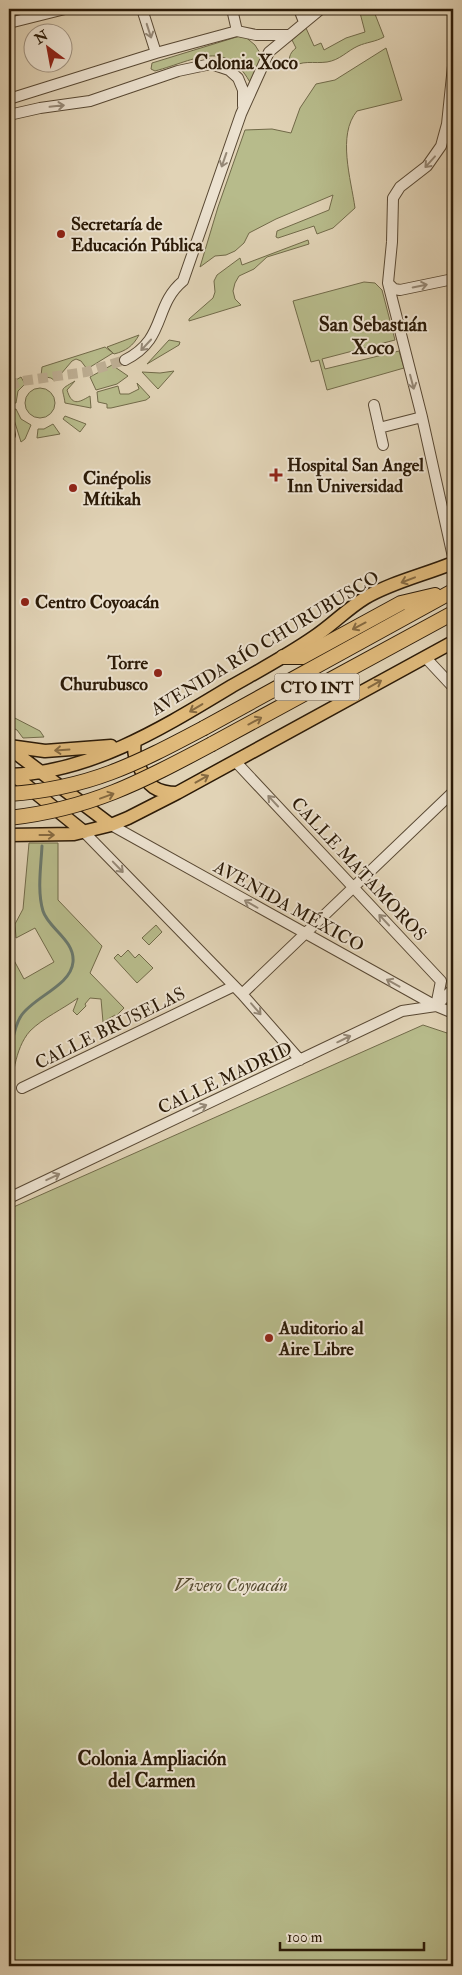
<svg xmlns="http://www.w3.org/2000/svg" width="462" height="1975" viewBox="0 0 462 1975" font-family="'IM FELL Double Pica',serif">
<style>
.green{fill:#b7bb8b;stroke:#716a49}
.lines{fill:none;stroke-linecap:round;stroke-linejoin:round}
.stream{stroke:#6a786c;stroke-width:3}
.minor-tunnel{stroke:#bdae93;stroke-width:10;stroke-dasharray:10 5;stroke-linecap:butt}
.minor-casing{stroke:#584833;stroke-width:12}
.major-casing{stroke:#2b1a07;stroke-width:15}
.highway-casing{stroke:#2b1a07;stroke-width:16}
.minor{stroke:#ece2d0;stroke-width:10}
.major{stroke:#e0ba7b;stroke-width:12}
.highway{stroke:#e0ba7b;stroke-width:14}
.highway-bridge-casing{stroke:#2b1a07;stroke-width:16;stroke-linecap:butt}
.highway-bridge{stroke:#e0ba7b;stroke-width:14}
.oneway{stroke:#958876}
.oneway2{stroke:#866a41}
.poi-dot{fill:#8f2418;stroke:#ece2d0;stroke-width:2}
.labels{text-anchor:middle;stroke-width:4;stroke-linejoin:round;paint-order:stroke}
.shield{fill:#ece2d0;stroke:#655643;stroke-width:1}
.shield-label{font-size:16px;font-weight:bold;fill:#2b1a07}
.poi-label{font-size:18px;font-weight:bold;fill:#2b1a07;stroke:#ece2d0;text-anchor:start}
.street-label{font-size:18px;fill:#2b1a07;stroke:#ece2d0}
.park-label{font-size:18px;font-style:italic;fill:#554a2f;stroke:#ece2d0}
.neighbourhood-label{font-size:19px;font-weight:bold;fill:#2b1a07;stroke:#ece2d0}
.quarter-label{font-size:20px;font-weight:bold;fill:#2b1a07;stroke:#ece2d0}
</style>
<rect width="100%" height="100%" fill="#e1d3b6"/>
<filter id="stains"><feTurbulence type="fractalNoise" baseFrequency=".004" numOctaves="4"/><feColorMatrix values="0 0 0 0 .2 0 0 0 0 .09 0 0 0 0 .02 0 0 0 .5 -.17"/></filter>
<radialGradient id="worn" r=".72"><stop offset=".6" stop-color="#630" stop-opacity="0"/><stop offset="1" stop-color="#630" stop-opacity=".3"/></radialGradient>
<path class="green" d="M359,9H373L384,37C375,42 367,42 358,46C347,51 340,60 327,62C314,64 301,59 290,69C288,60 289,53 296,48L292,40L306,28L314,46L321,43L324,50L346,38L365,32Z
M243,35L255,45L263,58L252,86C227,37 196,60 155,71L151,69L152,63Z
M386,48L402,100L357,111C337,135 351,179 355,208L333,228L317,234L314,226L278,238L276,237L277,231L329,210L333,195L276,219L249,233L244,243L235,251L226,255L215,256L200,267L218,207L245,130L272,129L291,133L300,108L316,84L335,80Z
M308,240L309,244L267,257L254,269L239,276L235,283L233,291L235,299L241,305L189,321V319L213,298L215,292L214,281L217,275L240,258L242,265Z
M364,282L375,283L382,290L395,340L322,359L325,369L399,351L404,368L327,390L319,360L311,362L293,301Z
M139,335C133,346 126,351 114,354L107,347Z
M169,340L180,342L179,345L147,364Z
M105,347L113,353L87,369L81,361L76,359L72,361L55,381L51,378L41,376L42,367Z
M112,365L128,376L117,384L96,390L90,377Z
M174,371L158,389L142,372L160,373Z
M21,377L25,384L18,391L16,403H9V384Z
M75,381L67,390C72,406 78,403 90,396L91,408L65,403C63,387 58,391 75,381Z
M137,383L150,397L146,400L111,408H107V404L98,402L97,392L118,386L120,394H129L139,389Z
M25 403a15 15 0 1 1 30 0a15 15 0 1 1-30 0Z
M16,409L21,419L31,425L25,439L21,442L11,410Z
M65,416L86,424L80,432L63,419Z
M53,424L60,434L37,438L38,429H44Z
M9,715L40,731L44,737L23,738L17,730L9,726Z
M29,843H58V900L102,946L90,973L124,1008L116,1016L115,1015L103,1022L101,999L90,998L85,1004L86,1006L77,1015L73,1011L78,998C63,1009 43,1018 30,1031C14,1049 13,1079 9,1101V951L24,979L54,962L35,928L16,938L15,924L23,909Z
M156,925L162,932L149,945L142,938Z
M128,950L135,958L139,954L153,968L137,983L114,958L118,954L121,957Z
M423,1025L453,1035V1961L444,1966H9V1209Z"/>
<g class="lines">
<path class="stream" d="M9,1056C12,1044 14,1026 21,1016C33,997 71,986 73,962C75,940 48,928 43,911C37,891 41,866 42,846"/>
<path class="minor-tunnel" d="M9,386L22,381L86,372L125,360"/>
<g class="minor-casing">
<path id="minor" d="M142,9L156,53
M232,9L237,31
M299,9L304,22
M9,23L65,9
M453,66L447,124L441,146L427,166L400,187L393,198L392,242L388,283L422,417L453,557
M9,99L156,53L237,31L256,35H289
M9,115L40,108L90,101L178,71L211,64L229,70L238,78L243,90V106
M388,283L394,289L400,290L453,279
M125,360C167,339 153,306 183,281L241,114L269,52L321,9
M374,405L383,445
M379,428L422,417
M9,430L10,435H9
M425,657L453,687
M235,761L441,981L436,1006
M111,825L436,1006L453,1013
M84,832L242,994L300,1060
M242,994L453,792
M22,1088L234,986
M9,1198L402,1011L436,1006L453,989"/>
</g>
<g class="major-casing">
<path id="major" d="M135,741C133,752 135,758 140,768C147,786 157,793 177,793
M9,746L45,751L111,746
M9,748L111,825
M11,773L84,832
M9,775C91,773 164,727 232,686C260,670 288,655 314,637C332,625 347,609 365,598C392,582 424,575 453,563
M9,835L74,834L111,825L128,818L177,793L453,642"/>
</g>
<g class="highway-casing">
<path id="highway" d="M283,657H302L401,603L435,595
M204,728L453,591
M212,744L453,613"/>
</g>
<use href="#minor" class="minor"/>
<use href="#major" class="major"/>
<use href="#highway" class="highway"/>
<g class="highway-bridge-casing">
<path id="highway-bridge" d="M9,794C88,789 136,764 204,728
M9,818C90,809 141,782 212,744"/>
</g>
<use href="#highway-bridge" class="highway-bridge"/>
</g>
<defs><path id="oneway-shaft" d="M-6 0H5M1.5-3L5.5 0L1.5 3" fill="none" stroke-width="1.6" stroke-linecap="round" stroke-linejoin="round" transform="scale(1.25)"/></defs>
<g class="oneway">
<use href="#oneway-shaft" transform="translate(149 31) rotate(72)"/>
<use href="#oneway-shaft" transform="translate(57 106) rotate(-6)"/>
<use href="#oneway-shaft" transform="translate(224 160) rotate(109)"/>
<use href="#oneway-shaft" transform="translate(430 162) rotate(132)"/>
<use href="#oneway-shaft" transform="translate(420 286) rotate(-11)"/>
<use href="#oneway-shaft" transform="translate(146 345) rotate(133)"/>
<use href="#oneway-shaft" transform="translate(412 382) rotate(75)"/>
<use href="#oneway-shaft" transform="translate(273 801) rotate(-133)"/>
<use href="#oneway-shaft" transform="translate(118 867) rotate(46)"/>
<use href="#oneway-shaft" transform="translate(251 904) rotate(-150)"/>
<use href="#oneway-shaft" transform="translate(384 920) rotate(-133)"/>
<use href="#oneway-shaft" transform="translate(393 983) rotate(-151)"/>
<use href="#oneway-shaft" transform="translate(256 1009) rotate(49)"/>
<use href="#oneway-shaft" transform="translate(344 1039) rotate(-26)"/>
<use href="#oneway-shaft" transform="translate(200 1108) rotate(-25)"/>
<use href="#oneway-shaft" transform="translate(53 1177) rotate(-25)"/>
</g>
<g class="oneway2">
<use href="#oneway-shaft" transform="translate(408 580) rotate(159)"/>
<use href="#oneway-shaft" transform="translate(359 626) rotate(152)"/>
<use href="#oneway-shaft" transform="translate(375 684) rotate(-29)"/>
<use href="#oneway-shaft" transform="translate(196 708) rotate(149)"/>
<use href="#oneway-shaft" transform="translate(255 721) rotate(-28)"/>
<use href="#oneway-shaft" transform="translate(62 750) rotate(176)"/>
<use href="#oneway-shaft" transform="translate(202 779) rotate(-29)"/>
<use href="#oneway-shaft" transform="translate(107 796) rotate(-20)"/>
<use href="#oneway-shaft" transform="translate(47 835)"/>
</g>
<g class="poi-dot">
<circle cx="61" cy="234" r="5"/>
<path d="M273.5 467.5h5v5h5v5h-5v5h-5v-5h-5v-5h5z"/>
<circle cx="73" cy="488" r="5"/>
<circle cx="25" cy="602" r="5"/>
<circle cx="158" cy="673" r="5"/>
<circle cx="269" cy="1338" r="5"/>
</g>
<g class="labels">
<rect class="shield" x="274.5" y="673.5" width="85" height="27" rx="4"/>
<g class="shield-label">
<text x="317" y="693">CTO INT</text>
</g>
<g class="poi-label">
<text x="71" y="230">Secretaría de<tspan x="71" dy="21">Educación Pública</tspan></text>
<text x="287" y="471">Hospital San Angel<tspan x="287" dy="21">Inn Universidad</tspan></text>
<text x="83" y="484">Cinépolis<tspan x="83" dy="21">Mítikah</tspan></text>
<text x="35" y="608">Centro Coyoacán</text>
<text x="148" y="669" text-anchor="end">Torre<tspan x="148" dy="21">Churubusco</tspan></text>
<text x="279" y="1334">Auditorio al<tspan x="279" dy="21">Aire Libre</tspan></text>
</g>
<g class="street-label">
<text transform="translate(265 643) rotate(-31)" y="6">AVENIDA RÍO CHURUBUSCO</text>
<text transform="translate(359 869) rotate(47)" y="6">CALLE MATAMOROS</text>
<text transform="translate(289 906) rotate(29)" y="6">AVENIDA MÉXICO</text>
<text transform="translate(110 1028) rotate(-26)" y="6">CALLE BRUSELAS</text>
<text transform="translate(225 1078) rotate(-25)" y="6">CALLE MADRID</text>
</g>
<g class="park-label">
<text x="231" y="1591">Vivero Coyoacán</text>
</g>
<g class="neighbourhood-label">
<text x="246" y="69">Colonia Xoco</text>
<text x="152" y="1765">Colonia Ampliación<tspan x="152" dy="22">del Carmen</tspan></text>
</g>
<g class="quarter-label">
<text x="373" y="331">San Sebastián<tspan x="373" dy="23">Xoco</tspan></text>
</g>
</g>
<rect width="462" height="1975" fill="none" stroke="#e1d3b6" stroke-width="30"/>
<rect x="10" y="10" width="442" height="1955" fill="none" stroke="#2b1a07" stroke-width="2.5"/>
<rect x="15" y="15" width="432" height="1945" fill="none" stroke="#2b1a07"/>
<g transform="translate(48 48) rotate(328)"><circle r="24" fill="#ece2d0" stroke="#9f9280"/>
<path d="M0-4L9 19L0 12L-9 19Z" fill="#8f2418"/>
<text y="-8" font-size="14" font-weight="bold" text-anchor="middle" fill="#2b1a07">N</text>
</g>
<path d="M280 1942v8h144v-8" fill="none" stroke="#2b1a07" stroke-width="2.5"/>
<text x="287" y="1942" font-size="15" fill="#2b1a07" stroke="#ece2d0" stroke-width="4" paint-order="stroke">100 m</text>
<rect width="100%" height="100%" filter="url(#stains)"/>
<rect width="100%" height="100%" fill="url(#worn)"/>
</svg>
